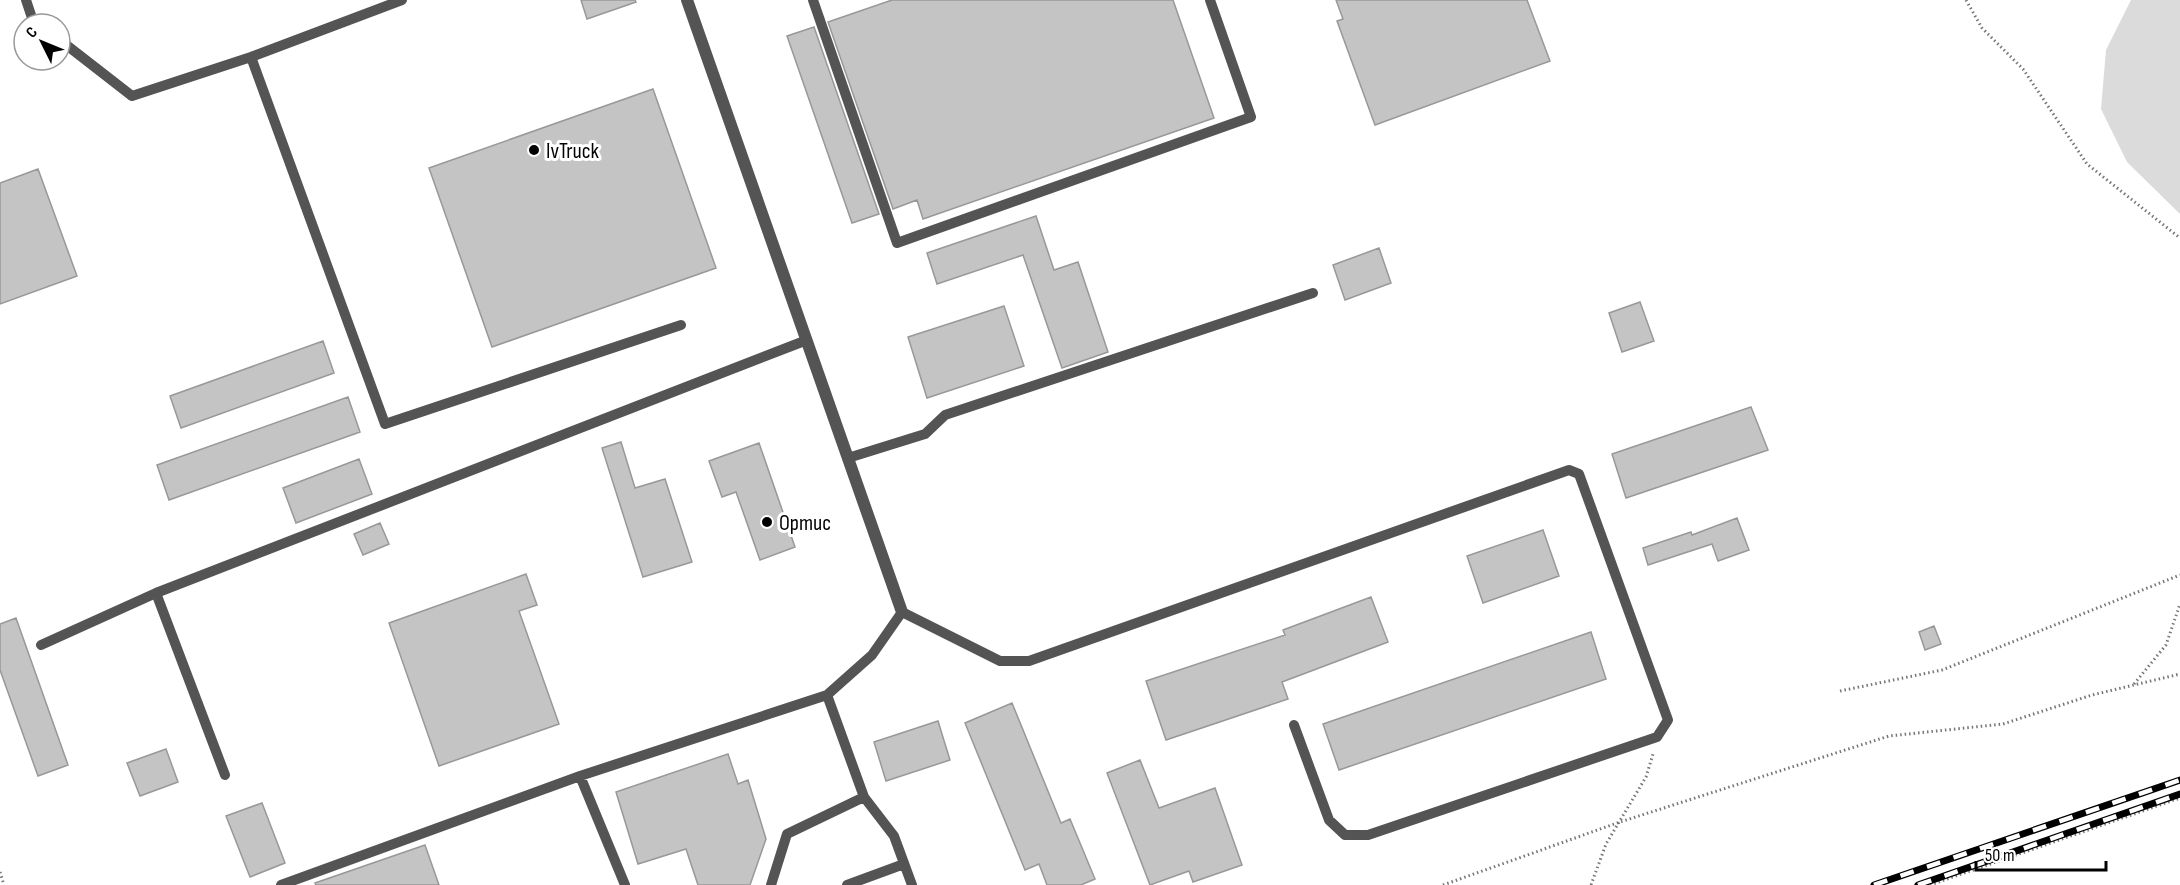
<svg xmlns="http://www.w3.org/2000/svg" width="2180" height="885" viewBox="0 0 2180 885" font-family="'Sofia Sans Condensed',sans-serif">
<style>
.green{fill:#dbdbdb}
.building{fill:#c4c4c4;stroke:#989898;stroke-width:1.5}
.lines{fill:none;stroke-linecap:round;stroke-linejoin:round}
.path{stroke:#767676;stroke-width:3;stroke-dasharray:1.5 3;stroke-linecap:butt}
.lane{stroke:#545454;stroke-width:10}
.street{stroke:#545454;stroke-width:12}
.rail-casing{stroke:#000;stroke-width:7}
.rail{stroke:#fff;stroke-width:4.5;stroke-dasharray:14;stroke-linecap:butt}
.poi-dot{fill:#000;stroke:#fff;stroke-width:2}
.labels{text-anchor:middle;stroke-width:6;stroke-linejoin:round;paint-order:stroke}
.poi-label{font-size:22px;fill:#000;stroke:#fff;text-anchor:start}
</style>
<rect width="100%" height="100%" fill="#fff"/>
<path class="green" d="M2131,0H2180V214L2127,162L2101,109L2106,50Z"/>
<path class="building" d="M581,0H635L636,2L587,19Z
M892,0H1173L1214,118L923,219L917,200L893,209L828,22Z
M1336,0H1527L1550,61L1375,125L1337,21L1343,19Z
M814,27L879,214L852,223L787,36Z
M653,89L716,268L492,347L429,168Z
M38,169L77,276L0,304V183Z
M1036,216L1054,270L1078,262L1108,352L1062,368L1023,255L937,284L927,253Z
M1379,248L1391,283L1345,300L1333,265Z
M1640,302L1654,341L1622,352L1609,313Z
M1004,306L1024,366L927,398L908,337Z
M323,341L334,373L181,428L170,396Z
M348,397L360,432L169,500L157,465Z
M1751,407L1768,450L1626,498L1612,454Z
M621,442L635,488L665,479L692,562L643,577L602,448Z
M759,443L795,547L760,560L736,492L722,497L709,461Z
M359,459L372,494L296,523L283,488Z
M1737,518L1749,550L1718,561L1712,544L1648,565L1643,548L1691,532L1692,535Z
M380,523L389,544L363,555L354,534Z
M1543,530L1559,576L1483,603L1467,556Z
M526,574L537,605L519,611L559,724L439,766L389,623Z
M1371,597L1388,642L1282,682L1288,699L1166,740L1146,681L1285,635L1283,630Z
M16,618L68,765L38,776L0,670V624Z
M1934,626L1941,644L1925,650L1919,632Z
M1591,632L1606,679L1339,770L1323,724Z
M1012,703L1061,823L1070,819L1095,879L1081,885H1047L1039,864L1025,870L965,723Z
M938,721L950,760L886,781L874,742Z
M166,749L178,782L140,796L127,763Z
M728,754L738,784L748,780L766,839L750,885H698L686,849L638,864L616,792Z
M1140,760L1159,808L1215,788L1242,865L1193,882L1189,871L1150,885L1107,773Z
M262,803L285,863L250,877L226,816Z
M425,845L439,885H316L315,883Z"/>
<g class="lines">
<path class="path" d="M1966,0L1982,28L2023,69L2087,164L2180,238
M2134,684L2166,645L2180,604
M1840,691L1942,670L2180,575
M0,872L4,885
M1443,885L1620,822L1889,736L2003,724L2092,695L2180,674
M1591,885L1606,844L1646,777L1653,754
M1930,885L2180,798"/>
<path class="lane" d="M26,0L32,18L40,24
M813,0L897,243L1251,117L1210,0
M60,40L132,96L251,57L402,0
M251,57L385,424L681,325
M848,458L925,434L945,415L1313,293
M156,593L225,775
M41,645L156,593L807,340
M827,695L864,797L894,836L912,885
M580,776L625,885
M281,885L580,776L827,695L872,655L902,612L1000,661H1029L1569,470L1579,474L1668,720L1657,737L1368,835H1345L1329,820L1294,725
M771,885L787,834L864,797
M847,885L904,864"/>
<path class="street" d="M687,0L902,612"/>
<g class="rail-casing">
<path id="rail" d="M1874,885L2180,780
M1918,885L2180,794"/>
</g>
<use href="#rail" class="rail"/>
</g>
<g class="poi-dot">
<circle cx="534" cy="150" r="6"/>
<circle cx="767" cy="522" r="6"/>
</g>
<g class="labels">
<g class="poi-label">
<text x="546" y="158">IvTruck</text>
<text x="779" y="530">Ортис</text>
</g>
</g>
<g transform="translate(42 42) rotate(313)"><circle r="28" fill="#ffffff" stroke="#999999" stroke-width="1.5"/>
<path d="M0-4.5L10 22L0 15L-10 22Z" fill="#000000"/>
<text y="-9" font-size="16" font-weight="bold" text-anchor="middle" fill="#000000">С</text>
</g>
<path d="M1976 861v9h130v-9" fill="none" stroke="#000000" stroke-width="3"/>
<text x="1985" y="861" font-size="18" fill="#000000" stroke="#ffffff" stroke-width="4.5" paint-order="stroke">50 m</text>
</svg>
